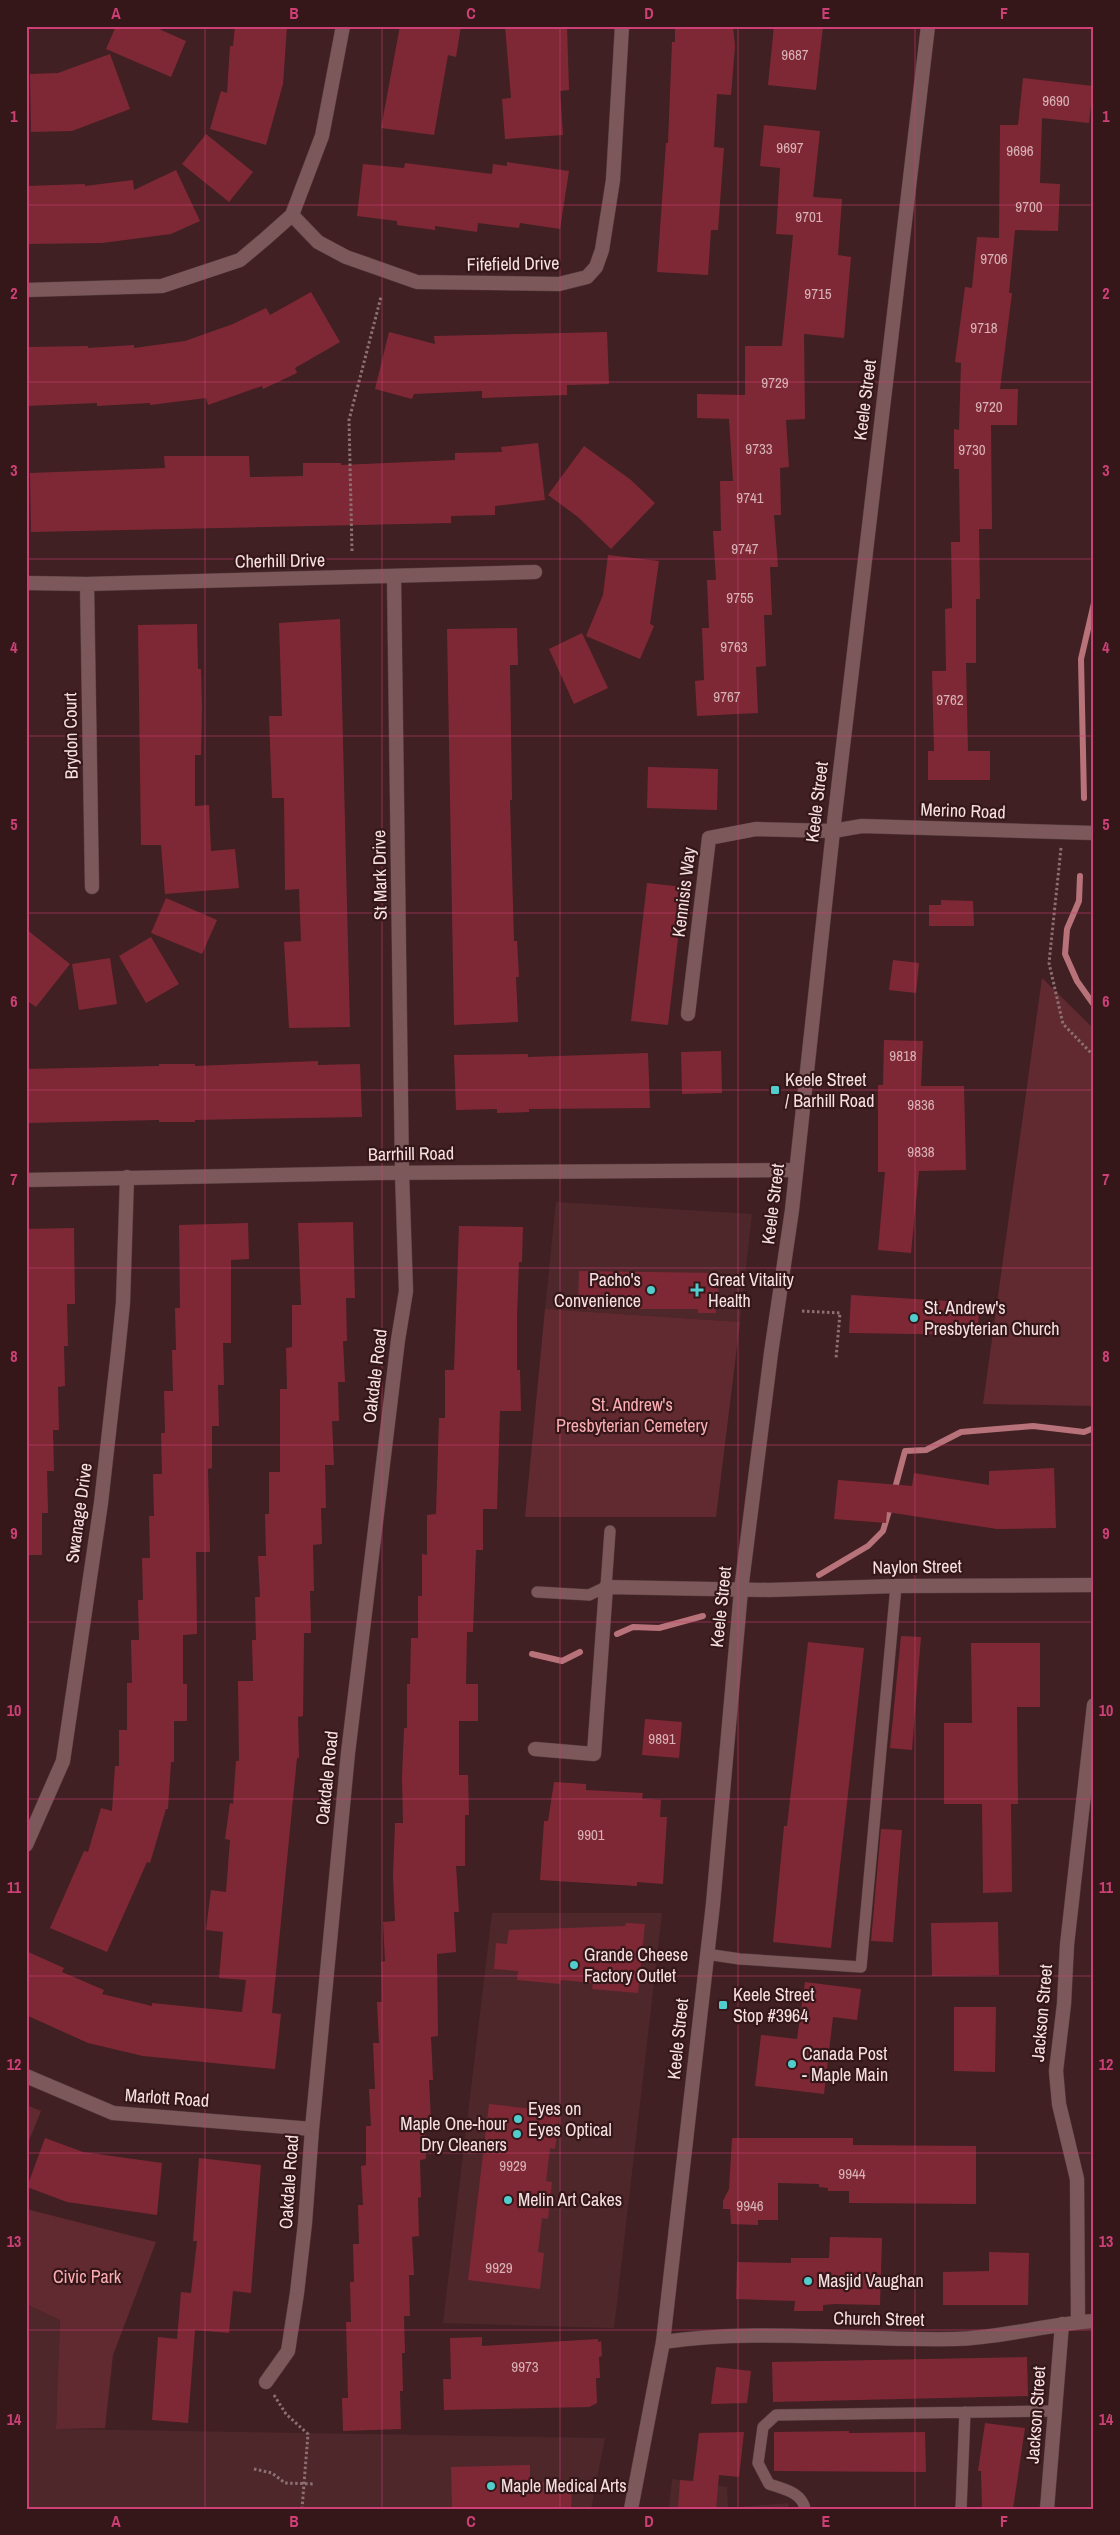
<svg xmlns="http://www.w3.org/2000/svg" width="1120" height="2535" viewBox="0 0 1120 2535" font-family="'Archivo Narrow',sans-serif">
<style>
.built{fill:#4e272b}
.green{fill:#612a30}
.lines{fill:none;stroke-linecap:round;stroke-linejoin:round}
.stream{stroke:#b87279;stroke-width:6}
.building{fill:#7f2835}
.service-casing{stroke:#573d3f;stroke-width:12}
.minor-casing{stroke:#573d3f;stroke-width:15}
.tertiary-casing{stroke:#573d3f;stroke-width:15}
.secondary-casing{stroke:#573d3f;stroke-width:15}
.path{stroke:#8c7072;stroke-width:3;stroke-dasharray:2.5 2.5;stroke-linecap:butt}
.service{stroke:#7c585a;stroke-width:11}
.minor{stroke:#7c585a;stroke-width:14}
.tertiary{stroke:#7c585a;stroke-width:14}
.secondary{stroke:#7c585a;stroke-width:14}
.grid{fill:none;stroke:#cc4076;stroke-width:1;stroke-opacity:0.55}
.poi-dot{fill:#52cdcd;stroke:#35171a;stroke-width:2}
.labels{text-anchor:middle;stroke-width:4.5;stroke-linejoin:round;paint-order:stroke}
.number-label{font-size:15px;fill:#d8b2b6}
.street-label{font-size:18px;fill:#f6e0e1;stroke:#35171a}
.poi-label{font-size:18px;fill:#f6e0e1;stroke:#35171a;text-anchor:start}
.park-label{font-size:18px;fill:#fbaeb3;stroke:#35171a}
.neatline{fill:none;stroke:#cc4076;stroke-width:2}
.grid-label{font-size:16px;text-anchor:middle;font-weight:bold;fill:#cc4076}
</style>
<rect width="100%" height="100%" fill="#402023"/>
<path class="built" d="M556,1202L752,1214L740,1322L545,1309Z
M492,1913H662L614,2328L443,2323Z
M26,2304L60,2320L56,2429L605,2438L591,2509H26Z
M672,2479L727,2487L728,2508L789,2503L788,2509H669Z"/>
<path class="green" d="M1042,978L1094,1029V1406L983,1404Z
M545,1309L740,1322L716,1517H525Z
M26,2105L41,2111L26,2148Z
M26,2209L156,2242L113,2355L105,2428L56,2429L60,2320L26,2304Z"/>
<g class="lines">
<path class="stream" d="M1084,798L1081,659L1094,603
M1080,876L1079,901L1067,929L1065,954L1077,981L1094,1005
M894,1492L905,1451L926,1450L961,1432L1033,1426L1084,1432L1094,1428
M819,1575L868,1546L883,1531L891,1504
M617,1634L633,1627L659,1628L703,1616
M532,1654L562,1661L580,1652"/>
</g>
<path class="building" d="M116,26H152L186,41L171,77L106,49Z
M235,26H287L283,84L266,145L210,129L221,91L227,93L230,46H233Z
M400,26H461L456,57L448,55L434,135L381,128Z
M505,26H567L569,90L560,91L563,135L505,139L502,99L511,98Z
M675,26H733L735,46L731,95L717,94L714,147L724,148L718,230H711L708,275L657,272L666,143H668L672,42H675Z
M774,26H823L816,90L768,85Z
M110,54L130,109L72,131L31,132L30,74L58,73Z
M1023,78L1093,86L1089,123L1042,118L1040,183L1060,184L1058,231L1015,230L1009,293H1012L1000,389H1018L1017,425H991L992,529H979L980,599H976V663H966L968,751H990V780H928V751H934L932,671H946L945,609L952,608L951,542H960L959,469H954V429L959,430L961,363L955,362L965,287L972,288L977,237L999,238L1000,125H1018Z
M764,125L820,131L813,197L842,199L838,255L851,257L844,338L804,334L805,419L786,420L789,467L780,468L781,515H774L778,567H770L772,615H764L766,666L756,667L758,713L697,716L695,681L704,680L702,628H709L707,580H716L713,531H721L720,481H733L729,419L697,418V394L745,395V346H782L793,235L776,234L780,168L760,166Z
M206,134L253,172L229,202L182,164Z
M507,162L569,171L560,229L520,223L519,228L478,223L477,232L435,226V230L397,225V221L357,216L363,164L404,168L405,163L492,174L493,164L507,166Z
M176,170L200,221L171,234L102,243L26,244V186L85,184V186L133,180L134,190Z
M311,292L340,342L295,368L297,373L263,389L262,386L208,405L206,398L150,405V403L97,406V403L26,406V347L88,346V348L134,345V348L185,341L233,324L266,308L270,315Z
M389,332L435,344L434,336L607,332L609,384L567,385V395L482,398V391L414,394L412,399L375,389Z
M538,443L545,500L495,506V515L451,516V523L31,532L30,473L165,468L164,456H249L250,477L303,476V463H341V465L455,460V453L502,452L501,447Z
M584,446L631,480L655,503L611,549L578,517L548,495Z
M608,555L659,561L650,624L654,626L640,659L586,636L603,595Z
M340,619L350,1027L289,1028L284,942L301,941L299,889L285,890L284,798H272L269,716H282L279,623Z
M197,624L198,669H201L202,707L201,755H195V806L209,805L211,851L235,849L239,888L165,894L161,845H141L138,625Z
M517,628L518,665H510L512,800H510L514,941H517L519,977H516L518,1022L454,1025L447,629Z
M582,633L608,688L574,704L549,649Z
M648,767L718,769L717,810L647,808Z
M647,883L684,887L668,1025L631,1021Z
M166,898L217,920L202,954L151,933Z
M941,900L973,901L974,926H929V905H941Z
M26,929L70,964L36,1007L26,1000Z
M151,937L179,984L146,1003L119,956Z
M110,958L117,1004L79,1010L72,964Z
M893,960L919,963L916,993L889,990Z
M884,1040L923,1041L921,1086H964L966,1170L919,1171L911,1253L878,1250L885,1172H878V1085H883Z
M721,1051L722,1093L682,1094L681,1052Z
M648,1053L650,1108L529,1109V1112L497,1113V1109L456,1110L454,1055L528,1054V1057Z
M318,1061V1065L360,1064L362,1117L242,1119L195,1120V1122H159V1120L26,1123V1069L159,1066V1064H195V1066Z
M353,1222L355,1298H346L347,1341H343L345,1382H338L339,1421H332L334,1465H325L326,1508H321L322,1544L313,1545L314,1591H310L311,1633H304L303,1716L298,1717L299,1758H297L272,2013L281,2014L275,2069L143,2056L88,2043L26,2015V1951L64,1968L62,1972L104,1990L102,1994L152,2006V2003L242,2012L246,1980L219,1978L223,1932L206,1930L211,1890L226,1892L230,1840L225,1839L230,1803L233,1804L236,1761H239L238,1681H253L252,1640H256L255,1597H260L258,1556H266L265,1514H269V1472H280V1389H287L286,1348L292,1347V1305H301L298,1223Z
M248,1223L249,1259L231,1260V1343H223L224,1385H218L219,1426H212V1468L208,1469L210,1552H196L197,1634L183,1635V1684H187V1721H174V1762H171L168,1809H166L150,1863L147,1862L107,1952L50,1928L84,1851L88,1852L101,1808L112,1811L115,1766H119V1730H127V1683H132L131,1640H139L138,1600H143L142,1558H150L149,1516H154L153,1474H162L161,1433H165L164,1391H173L172,1350H176L175,1308H180L179,1225Z
M459,1226L523,1227L522,1262H519L517,1316V1370H520L521,1411H500L497,1509H483V1550H476L473,1632H467L466,1684H478V1721H459V1775H468L469,1815H465V1866H456L459,1912H454L456,1952L437,1954L438,2036L431,2037L433,2080H429L431,2120H425L426,2159L420,2160L421,2197L418,2198L419,2236L412,2237L414,2275H409L410,2316H404L405,2353H402L403,2391H400L401,2429L343,2431L342,2398H348L346,2322H351L350,2282H354L353,2244H359L358,2205H363L361,2166L366,2165V2126H371L369,2089H375L373,2043H379L377,2002H382L381,1962L385,1961L383,1922L395,1921L393,1876L395,1823H403L402,1777L404,1728H407V1684H410L411,1638H418V1596H422V1554L427,1555V1515L436,1514L439,1418H445V1370H454Z
M74,1228L75,1304H67L68,1346H64L65,1386L58,1387L59,1430H53L54,1471H47L48,1513H42V1555H26V1229Z
M579,1271L717,1273L719,1300H716V1313H698V1309H578Z
M851,1295L979,1303L978,1335L849,1333Z
M1054,1468L1056,1528L997,1529L887,1512L886,1523L834,1519L838,1480L912,1486L914,1473L989,1485V1471Z
M901,1636L921,1637L912,1750L890,1748Z
M808,1642L864,1648L831,1948L773,1942L784,1826H787Z
M971,1643H1040V1707H1017L1018,1804H1011L1012,1892L983,1893L982,1804H944V1723H972Z
M645,1719L682,1722L679,1758L642,1755Z
M554,1782L586,1784V1790L643,1793L642,1799L661,1800L660,1817H667L663,1884L637,1882V1886L540,1880L544,1821H548Z
M881,1829L902,1830L893,1942L871,1941Z
M998,1922L999,1975L932,1976L931,1923Z
M626,1923L645,1924L638,1993L592,1989L593,1983L561,1980L560,1984L517,1980L518,1971L494,1969L496,1943L507,1944L509,1930L625,1926Z
M805,1982L861,1989L857,2020L833,2017L824,2094L755,2086L761,2035L797,2039Z
M954,2007H996L995,2072L954,2071Z
M489,2104L560,2112L555,2149L550,2148L546,2181L552,2182L548,2219L542,2218L538,2252L544,2253L540,2289L468,2280Z
M45,2138L83,2152L162,2163L157,2215L67,2202L27,2187Z
M732,2138H853V2145L976,2146V2204L849,2203V2191H828V2188L819,2187V2184L778,2183V2220H758V2225L731,2224L730,2209H723V2201L729,2189Z
M199,2158L261,2165L251,2293L233,2291L229,2333L195,2330L188,2423L152,2420L158,2337L177,2339L181,2292L191,2293L197,2241H193Z
M830,2237L882,2238L880,2305L835,2304L823,2305V2311H794L795,2301L736,2299L737,2262L791,2263V2258H829Z
M989,2252L1029,2253L1028,2305H943V2272L989,2271Z
M482,2337V2346L598,2339V2342L601,2341L602,2356L599,2357L600,2378H596L597,2403L589,2407L444,2410L443,2379H451L450,2338Z
M1027,2357L1028,2396L773,2402L772,2362Z
M716,2367L751,2371L747,2403L711,2404Z
M985,2423L1025,2428L1013,2509H982L981,2471H978Z
M849,2431V2433L925,2432L926,2472L774,2471V2432Z
M744,2432L739,2477L719,2475L716,2509H678L680,2480L693,2481L699,2433Z
M530,2465V2481L566,2484V2488H572L571,2509H452L451,2467Z"/>
<g class="lines">
<g class="service-casing">
<path id="service" d="M537,1592L589,1595L606,1587L610,1531
M706,1954L740,1959L861,1967L896,1586
M805,2509C802,2492 783,2489 769,2484L758,2463L763,2427L776,2415L1056,2411
M961,2509L965,2412"/>
</g>
<g class="minor-casing">
<path id="minor" d="M292,215L318,242L346,257L417,282L559,284L587,277L596,267L602,250L613,180L622,26
M26,290L162,286L240,260L265,239L292,215L322,136L343,26
M26,583L87,584L535,572
M87,584L92,887
M688,1014L709,838L756,829L833,831L862,826L1094,833
M535,1749L594,1754L606,1587L769,1590L896,1586L1094,1585
M26,1845L63,1761L101,1503L118,1352L123,1303L127,1177
M26,2076L113,2113L312,2129
M1078,2322L1077,2179L1059,2104L1056,2071L1064,2004L1067,1945L1094,1705
M663,2342C759,2328 858,2341 955,2339C1002,2338 1047,2324 1094,2321
M266,2382L288,2351L297,2293L305,2223L312,2129L348,1753L398,1340L406,1291L402,1173L394,577
M1047,2509L1062,2324"/>
</g>
<g class="tertiary-casing">
<path id="tertiary" d="M26,1180L377,1173L796,1170"/>
</g>
<g class="secondary-casing">
<path id="secondary" d="M631,2509L663,2342L713,1904L741,1590L771,1353L792,1210L833,831L928,26"/>
</g>
<path class="path" d="M352,551L349,420L381,297
M1061,848L1049,963L1063,1024L1094,1056
M802,1311L840,1313L836,1358
M274,2395L286,2414L308,2434L302,2509
M254,2469L272,2473L285,2483L315,2484"/>
<use href="#service" class="service"/>
<use href="#minor" class="minor"/>
<use href="#tertiary" class="tertiary"/>
<use href="#secondary" class="secondary"/>
</g>
<path class="grid" d="M205,26V2509M382,26V2509M560,26V2509M738,26V2509M915,26V2509M26,205H1094M26,382H1094M26,559H1094M26,736H1094M26,913H1094M26,1090H1094M26,1268H1094M26,1445H1094M26,1622H1094M26,1799H1094M26,1976H1094M26,2153H1094M26,2330H1094"/>
<g class="poi-dot">
<rect x="770" y="1085" width="10" height="10" rx="2.5"/>
<circle cx="651" cy="1290" r="5"/>
<path d="M694.5 1282.5h5v5h5v5h-5v5h-5v-5h-5v-5h5z"/>
<circle cx="914" cy="1318" r="5"/>
<circle cx="574" cy="1965" r="5"/>
<rect x="718" y="2000" width="10" height="10" rx="2.5"/>
<circle cx="792" cy="2064" r="5"/>
<circle cx="518" cy="2119" r="5"/>
<circle cx="517" cy="2134" r="5"/>
<circle cx="508" cy="2200" r="5"/>
<circle cx="808" cy="2281" r="5"/>
<circle cx="491" cy="2486" r="5"/>
</g>
<g class="labels">
<g class="number-label">
<text x="795" y="60">9687</text>
<text x="1056" y="106">9690</text>
<text x="790" y="153">9697</text>
<text x="1020" y="156">9696</text>
<text x="1029" y="212">9700</text>
<text x="809" y="222">9701</text>
<text x="994" y="264">9706</text>
<text x="818" y="299">9715</text>
<text x="984" y="333">9718</text>
<text x="775" y="388">9729</text>
<text x="989" y="412">9720</text>
<text x="759" y="454">9733</text>
<text x="972" y="455">9730</text>
<text x="750" y="503">9741</text>
<text x="745" y="554">9747</text>
<text x="740" y="603">9755</text>
<text x="734" y="652">9763</text>
<text x="727" y="702">9767</text>
<text x="950" y="705">9762</text>
<text x="903" y="1061">9818</text>
<text x="921" y="1110">9836</text>
<text x="921" y="1157">9838</text>
<text x="662" y="1744">9891</text>
<text x="591" y="1840">9901</text>
<text x="513" y="2171">9929</text>
<text x="852" y="2179">9944</text>
<text x="750" y="2211">9946</text>
<text x="499" y="2273">9929</text>
<text x="525" y="2372">9973</text>
</g>
<g class="street-label">
<text transform="translate(513 264) rotate(-1)" y="6">Fifefield Drive</text>
<text transform="translate(865 400) rotate(-83)" y="6">Keele Street</text>
<text transform="translate(280 561) rotate(-1)" y="6">Cherhill Drive</text>
<text transform="translate(71 736) rotate(-91)" y="6">Brydon Court</text>
<text transform="translate(817 802) rotate(-83)" y="6">Keele Street</text>
<text transform="translate(963 811) rotate(2)" y="6">Merino Road</text>
<text transform="translate(380 875) rotate(-91)" y="6">St Mark Drive</text>
<text transform="translate(684 892) rotate(-83)" y="6">Kennisis Way</text>
<text transform="translate(411 1154) rotate(-1)" y="6">Barrhill Road</text>
<text transform="translate(773 1204) rotate(-83)" y="6">Keele Street</text>
<text transform="translate(375 1376) rotate(-83)" y="6">Oakdale Road</text>
<text transform="translate(79 1513) rotate(-82)" y="6">Swanage Drive</text>
<text transform="translate(917 1567) rotate(-1)" y="6">Naylon Street</text>
<text transform="translate(721 1607) rotate(-84)" y="6">Keele Street</text>
<text transform="translate(327 1778) rotate(-84)" y="6">Oakdale Road</text>
<text transform="translate(1042 2013) rotate(-85)" y="6">Jackson Street</text>
<text transform="translate(678 2039) rotate(-84)" y="6">Keele Street</text>
<text transform="translate(167 2098) rotate(4)" y="6">Marlott Road</text>
<text transform="translate(289 2182) rotate(-86)" y="6">Oakdale Road</text>
<text transform="translate(879 2319) rotate(1)" y="6">Church Street</text>
<text transform="translate(1036 2415) rotate(-86)" y="6">Jackson Street</text>
</g>
<g class="poi-label">
<text x="785" y="1086">Keele Street<tspan x="785" dy="21">/ Barhill Road</tspan></text>
<text x="641" y="1286" text-anchor="end">Pacho's<tspan x="641" dy="21">Convenience</tspan></text>
<text x="708" y="1286">Great Vitality<tspan x="708" dy="21">Health</tspan></text>
<text x="924" y="1314">St. Andrew's<tspan x="924" dy="21">Presbyterian Church</tspan></text>
<text x="584" y="1961">Grande Cheese<tspan x="584" dy="21">Factory Outlet</tspan></text>
<text x="733" y="2001">Keele Street<tspan x="733" dy="21">Stop #3964</tspan></text>
<text x="802" y="2060">Canada Post<tspan x="802" dy="21">- Maple Main</tspan></text>
<text x="528" y="2115">Eyes on<tspan x="528" dy="21">Eyes Optical</tspan></text>
<text x="507" y="2130" text-anchor="end">Maple One-hour<tspan x="507" dy="21">Dry Cleaners</tspan></text>
<text x="518" y="2206">Melin Art Cakes</text>
<text x="818" y="2287">Masjid Vaughan</text>
<text x="501" y="2492">Maple Medical Arts</text>
</g>
<g class="park-label">
<text x="632" y="1411">St. Andrew's<tspan x="632" dy="21">Presbyterian Cemetery</tspan></text>
<text x="87" y="2283">Civic Park</text>
</g>
</g>
<rect width="1120" height="2535" fill="none" stroke="#35171a" stroke-width="55"/>
<rect x="28" y="28" width="1064" height="2480" class="neatline"/>
<g class="grid-label">
<text x="116" y="19">A</text>
<text x="294" y="19">B</text>
<text x="471" y="19">C</text>
<text x="649" y="19">D</text>
<text x="826" y="19">E</text>
<text x="1004" y="19">F</text>
<text x="14" y="122">1</text>
<text x="1106" y="122">1</text>
<text x="14" y="299">2</text>
<text x="1106" y="299">2</text>
<text x="14" y="476">3</text>
<text x="1106" y="476">3</text>
<text x="14" y="653">4</text>
<text x="1106" y="653">4</text>
<text x="14" y="830">5</text>
<text x="1106" y="830">5</text>
<text x="14" y="1007">6</text>
<text x="1106" y="1007">6</text>
<text x="14" y="1185">7</text>
<text x="1106" y="1185">7</text>
<text x="14" y="1362">8</text>
<text x="1106" y="1362">8</text>
<text x="14" y="1539">9</text>
<text x="1106" y="1539">9</text>
<text x="14" y="1716">10</text>
<text x="1106" y="1716">10</text>
<text x="14" y="1893">11</text>
<text x="1106" y="1893">11</text>
<text x="14" y="2070">12</text>
<text x="1106" y="2070">12</text>
<text x="14" y="2247">13</text>
<text x="1106" y="2247">13</text>
<text x="14" y="2425">14</text>
<text x="1106" y="2425">14</text>
<text x="116" y="2527">A</text>
<text x="294" y="2527">B</text>
<text x="471" y="2527">C</text>
<text x="649" y="2527">D</text>
<text x="826" y="2527">E</text>
<text x="1004" y="2527">F</text>
</g>
</svg>
